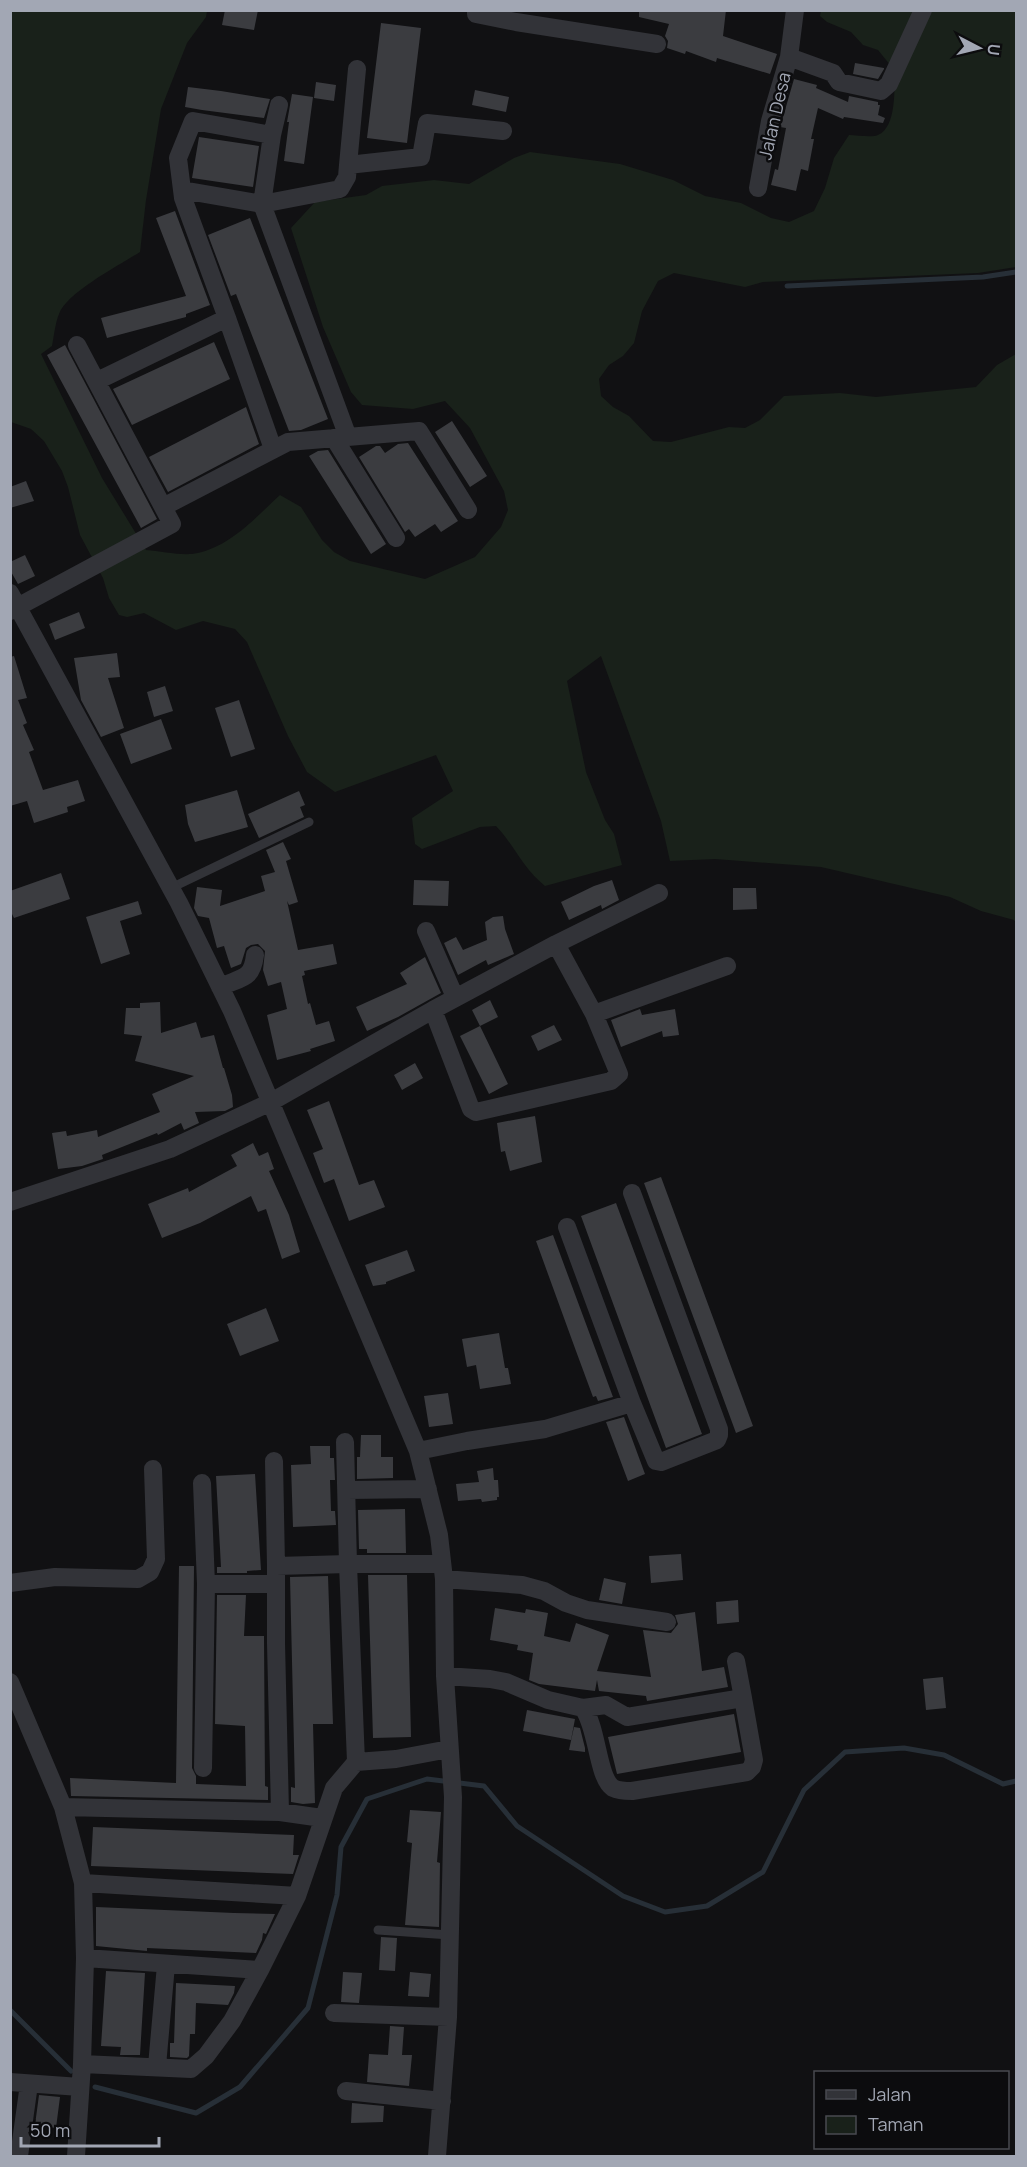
<svg xmlns="http://www.w3.org/2000/svg" width="1027" height="2167" viewBox="0 0 1027 2167" font-family="Manrope,sans-serif">
<style>
.green{fill:#19211a}
.lines{fill:none;stroke-linecap:round;stroke-linejoin:round}
.stream{stroke:#272f37;stroke-width:5}
.building{fill:#3b3c40}
.lane{stroke:#323338;stroke-width:9}
.street{stroke:#323338;stroke-width:18}
.labels{text-anchor:middle;stroke-width:5;stroke-linejoin:round;paint-order:stroke}
.street-label{font-size:18px;fill:#a2a7b4;stroke:#0c0c0e}
</style>
<rect width="100%" height="100%" fill="#111113"/>
<path class="green" d="M10,11H207L206,17L187,43L161,109L146,200L140,252C121,264 66,293 59,314C55,324 54,336 52,346L41,354L102,478L146,550C160,551 177,555 192,554C228,549 255,518 280,495L301,507L322,540L334,552L350,561L425,579L475,557L501,527L508,510L504,491L470,428L445,401L413,409L362,405L351,392L323,327L291,228L315,202L366,195L382,186L434,180L469,184L514,158L530,152L620,164L673,180L705,196L741,203L771,218L789,222L814,211L825,188L834,158L849,135C857,135 871,138 878,135C897,127 894,88 895,71L878,50L863,45L851,32L827,22L820,16L821,11H1016V267L978,273L763,282L745,287L674,273L658,281L642,311L634,343L623,356L609,365L599,379L601,396L613,407L629,416L653,441L671,442L729,427L745,428L760,420L784,396L840,393L876,397L976,387L997,365L1016,354V923L1014,920L981,911L950,897L821,867L715,859L670,861L661,821L601,656L567,681L586,772L605,820L614,834L622,865L545,886C523,869 515,846 496,826L480,827L422,849L415,844L412,818L453,791L436,755L335,792L307,772L288,736L247,642L235,629L203,621L176,630L144,613L127,617L119,615L109,598L103,578L80,535L68,487L62,471L44,441L31,429L11,422Z"/>
<g class="lines">
<path class="stream" d="M787,286L983,277L1016,272
M10,2010L71,2071
M95,2087L196,2113L240,2087L308,2008L337,1895L341,1847L367,1799L427,1779L484,1786L517,1826L623,1896L665,1912L707,1906L763,1872L804,1790L845,1752L904,1748L944,1755L1003,1784L1016,1781"/>
</g>
<path class="building" d="M225,10H258L254,30L222,25Z
M639,10H726L723,36L777,54L770,74L717,58L716,62L686,51L685,54L667,48L668,41L665,36L669,24L639,17Z
M381,23L421,28L407,143L367,138Z
M855,63L884,68V69L878,79L853,74Z
M794,79L817,85L816,88L848,102L849,96L878,102V105H880L878,115L885,118L883,123L844,117L843,119L818,108L811,139H814L808,171L801,169L796,191L771,185L775,169L778,170L786,128L780,127L781,124Z
M316,82L336,85L334,101L314,98Z
M188,87L221,91L270,99L264,118L202,110L185,107Z
M475,90L509,97L506,112L472,105Z
M292,94L313,97L304,164L284,161L289,122H287Z
M199,137L259,146L253,187L192,178Z
M175,211L210,305L186,314V317L107,338L101,318L186,296L156,218Z
M250,218L328,419L301,430L289,431L236,294L231,296L208,235Z
M214,342L230,379L132,425L113,389Z
M65,345L157,519L141,528L47,355Z
M246,407L259,444L168,492L149,457Z
M452,421L487,476L470,487L435,432Z
M408,443L458,521L441,532L435,524L415,537L409,529L405,532L359,457L376,446H380L385,453L398,444Z
M328,450L386,544L371,554L309,456L318,451Z
M26,481L34,501L10,508V487Z
M25,555L35,576L18,584L10,570V562Z
M79,612L85,628L55,640L49,624Z
M117,653L120,677L108,678L124,728L101,737L81,700L74,658Z
M14,656L27,698L18,700L27,723L23,725L34,750L29,752L43,790L78,780L85,801L67,807L68,812L34,823L27,801L10,806V657Z
M165,686L173,711L154,717L147,692Z
M239,700L255,749L231,757L215,708Z
M161,719L172,749L131,764L120,734Z
M237,790L248,827L195,842L188,824L185,805Z
M299,791L305,805L300,807L304,817L259,838L248,814Z
M283,842L291,859L286,861L298,902L289,905L287,901L298,950L333,944L337,964L304,971L305,975L302,976L308,1004L310,1003L316,1025L329,1021L335,1041L310,1049L311,1051L277,1060L267,1015L287,1009L281,982L268,986L263,970L265,951L258,944L251,945L246,948L241,964L231,968L224,946L217,948L209,918L198,916L194,908L197,887L222,890L220,906L265,891L261,876L275,872L266,850Z
M61,873L70,899L14,918L10,910V891Z
M414,880L449,881L448,906L413,905Z
M612,880L619,900L602,909L601,905L569,920L561,902L594,886Z
M733,888H756L757,909L733,910Z
M138,901L142,914L120,921L130,954L101,964L86,917Z
M503,916L505,929L514,954L488,965L486,960L458,975L444,943L456,937L463,950L487,940L485,922L493,917Z
M425,957L441,993L398,1017L367,1031L356,1007L407,984L400,973Z
M490,1000L498,1017L480,1026L472,1010Z
M160,1002L161,1033L196,1022L201,1038L214,1035L223,1068H224L232,1095L233,1107L225,1111L195,1112L199,1123L184,1130L181,1123L158,1135L157,1133L102,1155L103,1159L82,1166L58,1169L52,1133L66,1131L67,1136L97,1130L98,1137L160,1112L152,1094L194,1076L135,1061L142,1036L124,1034L126,1008H140V1003Z
M640,1009L642,1015L675,1009L679,1035L663,1037L662,1031L621,1047L611,1020Z
M554,1025L562,1040L538,1051L531,1036Z
M480,1026L508,1084L489,1094L460,1036Z
M415,1063L423,1078L402,1090L394,1075Z
M329,1101L359,1185L374,1180L385,1207L349,1221L334,1179L324,1183L313,1153L323,1149L307,1110Z
M535,1116L542,1162L510,1171L505,1151L501,1152L497,1123Z
M253,1143L259,1156L268,1152L274,1169L269,1171L289,1215L300,1252L282,1259L266,1209L258,1212L251,1196L200,1223L162,1238L148,1204L188,1188L189,1192L237,1166L231,1155Z
M661,1177L753,1426L736,1433L644,1183Z
M616,1203L702,1434L666,1448L581,1216Z
M553,1235L599,1359L613,1397L598,1401L596,1396L593,1397L576,1351L536,1241Z
M407,1250L415,1271L386,1282V1284L373,1286L365,1265Z
M266,1308L279,1341L240,1356L227,1324Z
M499,1333L505,1368H508L511,1384L480,1389L476,1365L467,1367L462,1339Z
M448,1393L453,1424L429,1427L424,1396Z
M624,1417L645,1474L628,1481L606,1422Z
M361,1435H381V1457H393V1478L357,1479V1457H360Z
M310,1446H330V1458H334L335,1480H330L331,1511H335L336,1525L293,1527L291,1465L311,1464Z
M493,1468L494,1480H498L499,1497H497V1500L482,1502L481,1499L458,1501L456,1484L479,1482L477,1471Z
M255,1474L261,1570L247,1571V1573H217V1567H221L216,1476Z
M405,1509L406,1553H367V1549H359L358,1510Z
M681,1554L683,1580L651,1583L649,1556Z
M179,1566H194L192,1768L196,1776V1784L246,1786L245,1726L215,1724L217,1595H246L244,1636H264L265,1786L268,1787V1800L71,1796L70,1778L176,1783Z
M368,1575H407L411,1737L373,1738Z
M328,1576L333,1724H313L315,1803L303,1804L291,1802V1787L295,1788L290,1577Z
M604,1578L626,1583L622,1604L599,1600Z
M738,1600L739,1622L717,1624L716,1602Z
M495,1608L525,1613L526,1609L548,1613L544,1636L570,1642L576,1623L609,1635L597,1671L651,1677L643,1630L671,1633L678,1624L675,1615L695,1612L702,1671L724,1667L728,1687L647,1701L646,1696L599,1691L597,1680L595,1691L539,1684L529,1680L533,1653L517,1650L518,1645L490,1640Z
M943,1677L946,1708L926,1710L923,1679Z
M527,1710L575,1719L571,1740L523,1731Z
M734,1714L741,1752L617,1774L608,1737Z
M574,1727L580,1728L585,1748V1752L569,1750Z
M410,1810L441,1812L437,1862L440,1863L439,1927L405,1925L412,1843L407,1842Z
M93,1827L294,1835L293,1855H299L293,1874L91,1866Z
M96,1907L234,1913L275,1914L266,1934L263,1933L262,1940L256,1953L147,1948V1951L96,1946Z
M381,1937L397,1938L395,1971L379,1970Z
M106,1971L145,1973L140,2055H120L121,2047L101,2046Z
M343,1972L362,1973L359,2003L341,2002Z
M410,1972L431,1974L429,1997L408,1996Z
M176,1983L235,1986L234,1993L228,2005L196,2003L195,2034H190L189,2056L187,2058L170,2057V2043H174Z
M390,2026L404,2027L402,2055H412L409,2086L367,2082L369,2054L388,2055Z
M39,2095L60,2097L56,2128L35,2125Z
M352,2103L384,2106L383,2122L351,2123Z"/>
<g class="lines">
<path class="lane" d="M171,888L309,822
M378,1930L450,1935"/>
<path class="street" d="M476,10V14L516,22L657,44
M789,57L795,10
M272,135L279,105
M348,165L357,69
M758,188L770,121L789,57L833,73L839,82L881,91L889,84L923,10
M182,190L262,204L272,135L193,121L178,158L183,198L227,318
M97,381L227,318L273,449
M348,437L262,204L340,189L347,177L348,165L421,157L427,123L503,131
M334,438L396,538
M163,507L288,442L419,431L468,510
M10,593L179,903L232,1011L418,1451L439,1535L444,1579L445,1676L453,1797L448,2017L437,2156
M10,611L172,524L77,345
M426,931L455,997
M556,944L659,893
M220,987C242,977 252,980 255,955
M594,1014L727,966
M10,1202L170,1149L271,1102L433,1010L556,944L594,1014L619,1074L611,1081L476,1112L471,1109L433,1010
M632,1403L656,1461L661,1462L717,1440L719,1435V1429L632,1193
M345,1442L348,1564H442
M418,1451L467,1441L545,1429L632,1403L567,1227
M274,1461L276,1566
M202,1483L206,1584
M347,1490L428,1489
M444,1579L522,1585L544,1591L566,1603L587,1610L667,1622
M10,1583L55,1577L138,1579L150,1572L156,1559L153,1469
M445,1676L490,1679L506,1682L548,1700L583,1708L606,1705L627,1717L743,1698L736,1661
M10,1682L63,1807
M583,1708C598,1728 597,1777 613,1788C619,1791 626,1791 632,1791L747,1772L752,1767L754,1760L743,1698
M203,1768L206,1584H276
M280,1812L276,1643V1566L348,1564L356,1762
M83,1883L297,1896
M85,1958L260,1970
M334,2013L448,2017
M82,2064L85,1958L83,1883L63,1807L280,1812L322,1818
M157,2066L166,1965
M10,2082L80,2087
M346,2091L442,2101
M19,2156L29,2084
M76,2156L82,2064L191,2069L206,2056L232,2021L260,1970L297,1896L334,1788L356,1762L396,1759L449,1749"/>
</g>
<g class="labels">
<g class="street-label">
<text transform="translate(775 116) rotate(-77)" y="6">Jalan Desa</text>
</g>
</g>
<rect width="1027" height="2167" fill="none" stroke="#a2a7b4" stroke-width="24"/>
<rect x="814" y="2071" width="195" height="78" fill="#0c0c0e" stroke="#484a50" stroke-width="1.5"/>
<rect x="826" y="2090" width="30" height="9" fill="#323338" stroke="#484a50" stroke-width="1.5"/>
<text x="868" y="2101" font-size="18" fill="#a2a7b4">Jalan</text>
<rect x="826" y="2116" width="30" height="18" fill="#19211a" stroke="#484a50" stroke-width="1.5"/>
<text x="868" y="2131" font-size="18" fill="#a2a7b4">Taman</text>
<g transform="translate(979 48) rotate(97)" stroke="#0c0c0e" stroke-width="4.5" paint-order="stroke">
<path d="M0-4.5L10 22L0 15L-10 22Z" fill="#a2a7b4"/>
<text y="-9" font-size="16" font-weight="bold" text-anchor="middle" fill="#a2a7b4">U</text>
</g>
<path d="M21 2137v9h138v-9" fill="none" stroke="#a2a7b4" stroke-width="3"/>
<text x="30" y="2137" font-size="18" fill="#a2a7b4" stroke="#0c0c0e" stroke-width="4.5" paint-order="stroke">50 m</text>
</svg>
